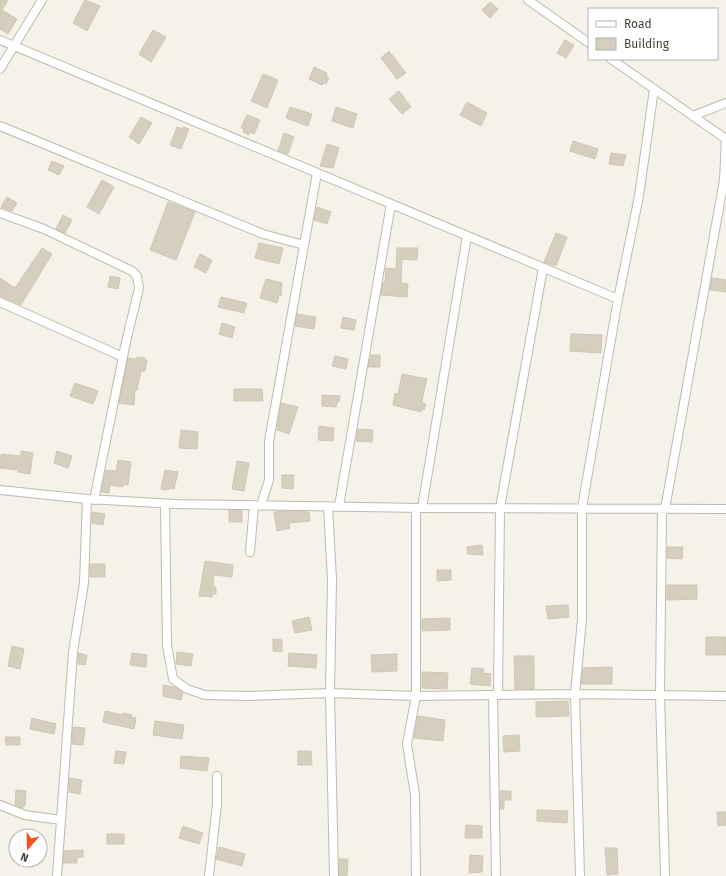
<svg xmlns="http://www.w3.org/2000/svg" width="726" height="876" viewBox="0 0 726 876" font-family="'Fira Sans',sans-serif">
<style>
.building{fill:#d6cebf;stroke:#d0c7b2}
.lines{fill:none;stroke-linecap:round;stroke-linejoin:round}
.street-casing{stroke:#c0baac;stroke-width:10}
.street{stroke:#fff;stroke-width:8}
</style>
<rect width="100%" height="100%" fill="#f4f2e9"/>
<path class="building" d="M0,0H8L2,10L17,19L8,34L0,29Z
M85,0L100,6L87,31L73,23Z
M490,2L498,9L490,18L482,10Z
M153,30L166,37L151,62L139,54Z
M565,40L574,45L566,58L557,53Z
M389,51L406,73L397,79L381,58Z
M314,67L327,73L326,77L329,78L326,84L323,83L322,85L309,79Z
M263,74L278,80L267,108L251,101Z
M399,91L411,107L402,114L389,99Z
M467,102L487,113L481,126L460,115Z
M290,107L312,114L308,126L286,118Z
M336,107L357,114L353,128L332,121Z
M247,115L260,120L254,134L250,132L249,135L243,132L244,129L241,128Z
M141,117L152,123L139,144L129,137Z
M177,127L182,129L183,127L189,129L181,149L170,145Z
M284,133L294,137L288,154L278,151Z
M573,141L598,149L595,159L570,151Z
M327,144L339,148L333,168L320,166Z
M611,153L626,155L623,166L609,164Z
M52,161L64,166L59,175L48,170Z
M102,180L114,187L99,214L87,207Z
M7,197L17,203L12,211L1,207Z
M168,202L195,212L176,260L150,250Z
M317,207L331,212L327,224L314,220Z
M63,215L72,220L65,233L56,229Z
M556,233L567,237L556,266L544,262Z
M259,243L283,248L279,264L255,258Z
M42,248L52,254L21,305L0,296V278L15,288Z
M397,248H418L417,260L402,259L401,283L408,284L407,297L381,295L383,282H385L386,268L396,269Z
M200,254L212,260L206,273L194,267Z
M110,276L120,278L118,289L108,287Z
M712,278L726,280V292L710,290Z
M266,279L282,283L281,296L279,295L277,303L260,298Z
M221,297L247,303L244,313L218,307Z
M297,314L316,317L314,329L295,326Z
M343,317L356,320L354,330L341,328Z
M222,323L235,327L232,338L219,334Z
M571,334L602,335L601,353L570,351Z
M371,355H380V367H368Z
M335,356L348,359L346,369L332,366Z
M137,357L145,358L144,360H147L145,371H141L137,390H135L134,405L119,403L128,358L137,359Z
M402,374L427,379L422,400L423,403L426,404L424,410L422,409L421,412L393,405L395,393L398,394Z
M75,383L98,391L93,404L70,396Z
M234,389H262L263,401H234Z
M322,395L340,396L339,402H337L336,407L322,406Z
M281,403L298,407L289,434L277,430Z
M319,426L334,428L333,441L318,440Z
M358,429L373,430L372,442L356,441Z
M181,430L198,432L197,449L179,448Z
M21,451L33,453L30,474L18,472V470L0,468V456L2,454L21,456Z
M57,451L72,456L68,468L54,463Z
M118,460L131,462L128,485L123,484V487L110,485L109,493L101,492L106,470L116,471Z
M237,461L249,463L244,491L232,489Z
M165,470L178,472L174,489L169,488L168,490L161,489Z
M282,475H294L293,489L282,488Z
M229,510L242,511V522H229Z
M287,511L309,512L310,521L289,523L290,528L277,531L274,512Z
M92,512L105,514L103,525L92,523Z
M482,545L483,555L468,554L467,547Z
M667,547H683L682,559L667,558Z
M205,561L233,565L232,577L214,575L213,587H216V594H212V597L199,596Z
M90,564H105V577H90Z
M437,570H451V580L437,581Z
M667,585H697V599L667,600Z
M568,605L569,617L548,619L546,606Z
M309,617L312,630L295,633L292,621Z
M450,618V630L422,631V619Z
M706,637H726V655H706Z
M273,639L282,640V652L273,651Z
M12,646L24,649L20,669L8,666Z
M177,652L193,654L191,666L176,664Z
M78,653L87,655L85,665L78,664Z
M132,653L147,655L146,667L130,665Z
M289,653L317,655L316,668L288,666Z
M397,654V671L372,672L371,655Z
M514,656H534V689H515Z
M612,667V684H581L583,668Z
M472,668L484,669L483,673L491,674L490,686L470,684Z
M422,672L448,673L447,689L422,688Z
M163,685L175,687L183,693L181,700L163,696Z
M568,701L569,716L536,717V702Z
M105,711L122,715L123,713L132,715L131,717L136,718L134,729L103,722Z
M418,716L445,720L443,741L414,738Z
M32,718L56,724L54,734L30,729Z
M155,721L184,725L182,739L153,735Z
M73,727L85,728L83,745L72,744Z
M519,735L520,751L504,752L503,736Z
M5,737H20V745H6Z
M116,751L126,752L124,764L114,763Z
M298,751H311L312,765H298Z
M181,756L209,758L207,771L180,768Z
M69,778L82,780L80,794L69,792Z
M16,790L26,791L25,806H23V808L15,805Z
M500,791H511V800H504V809H500Z
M537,810L568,811L567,823L537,821Z
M717,812H726V825L718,826Z
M466,825L482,826V838H465Z
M183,826L203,833L199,844L179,838Z
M107,834H124V844H107Z
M219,847L245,854L242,866L216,859Z
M605,848H617L618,874L607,875Z
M83,850V857H77V863H63L64,851Z
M470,855L483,856L482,872L469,873Z
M339,859H348L347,876H339Z"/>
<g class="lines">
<g class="street-casing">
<path id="street" d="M528,0L589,43
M0,40L618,299
M611,59L726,139
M0,69L42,0
M693,116L726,103
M0,126L263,234L304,245
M0,213L44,229L132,271L137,276L139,288L126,342L94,500
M0,302L123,357
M0,490L87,499L176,504L422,508L726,509
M165,504L167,645L173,679L187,689L205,695L248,696L330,693L416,696V508
M261,505L269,480V441L317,173
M328,506L332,579L330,693L334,876
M339,506L391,204
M422,508L467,236
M662,509L660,695L665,876
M665,509L724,180L726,139
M250,552L254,505
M493,695L496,876
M498,695L500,508L543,268
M0,805L25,815L61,820
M57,876L73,652L84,583L87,499
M209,876L217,804V776
M416,876L415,795L407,744L416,696L575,694L726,696
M580,876L575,694L582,619V508L618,299L639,196L654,89"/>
</g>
<use href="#street" class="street"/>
</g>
<rect x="588" y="8" width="130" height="52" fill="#ffffff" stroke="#b6b4af"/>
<rect x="596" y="21" width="20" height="6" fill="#ffffff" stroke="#b6b4af"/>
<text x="624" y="28" font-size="12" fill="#484338">Road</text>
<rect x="596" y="38" width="20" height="12" fill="#d6cebf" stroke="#b6b4af"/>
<text x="624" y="48" font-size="12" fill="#484338">Building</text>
<g transform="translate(28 848) rotate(200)"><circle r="19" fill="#ffffff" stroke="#b6b4af"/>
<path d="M0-3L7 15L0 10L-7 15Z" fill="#f55020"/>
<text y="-6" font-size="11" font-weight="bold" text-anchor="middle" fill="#484338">N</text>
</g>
</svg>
